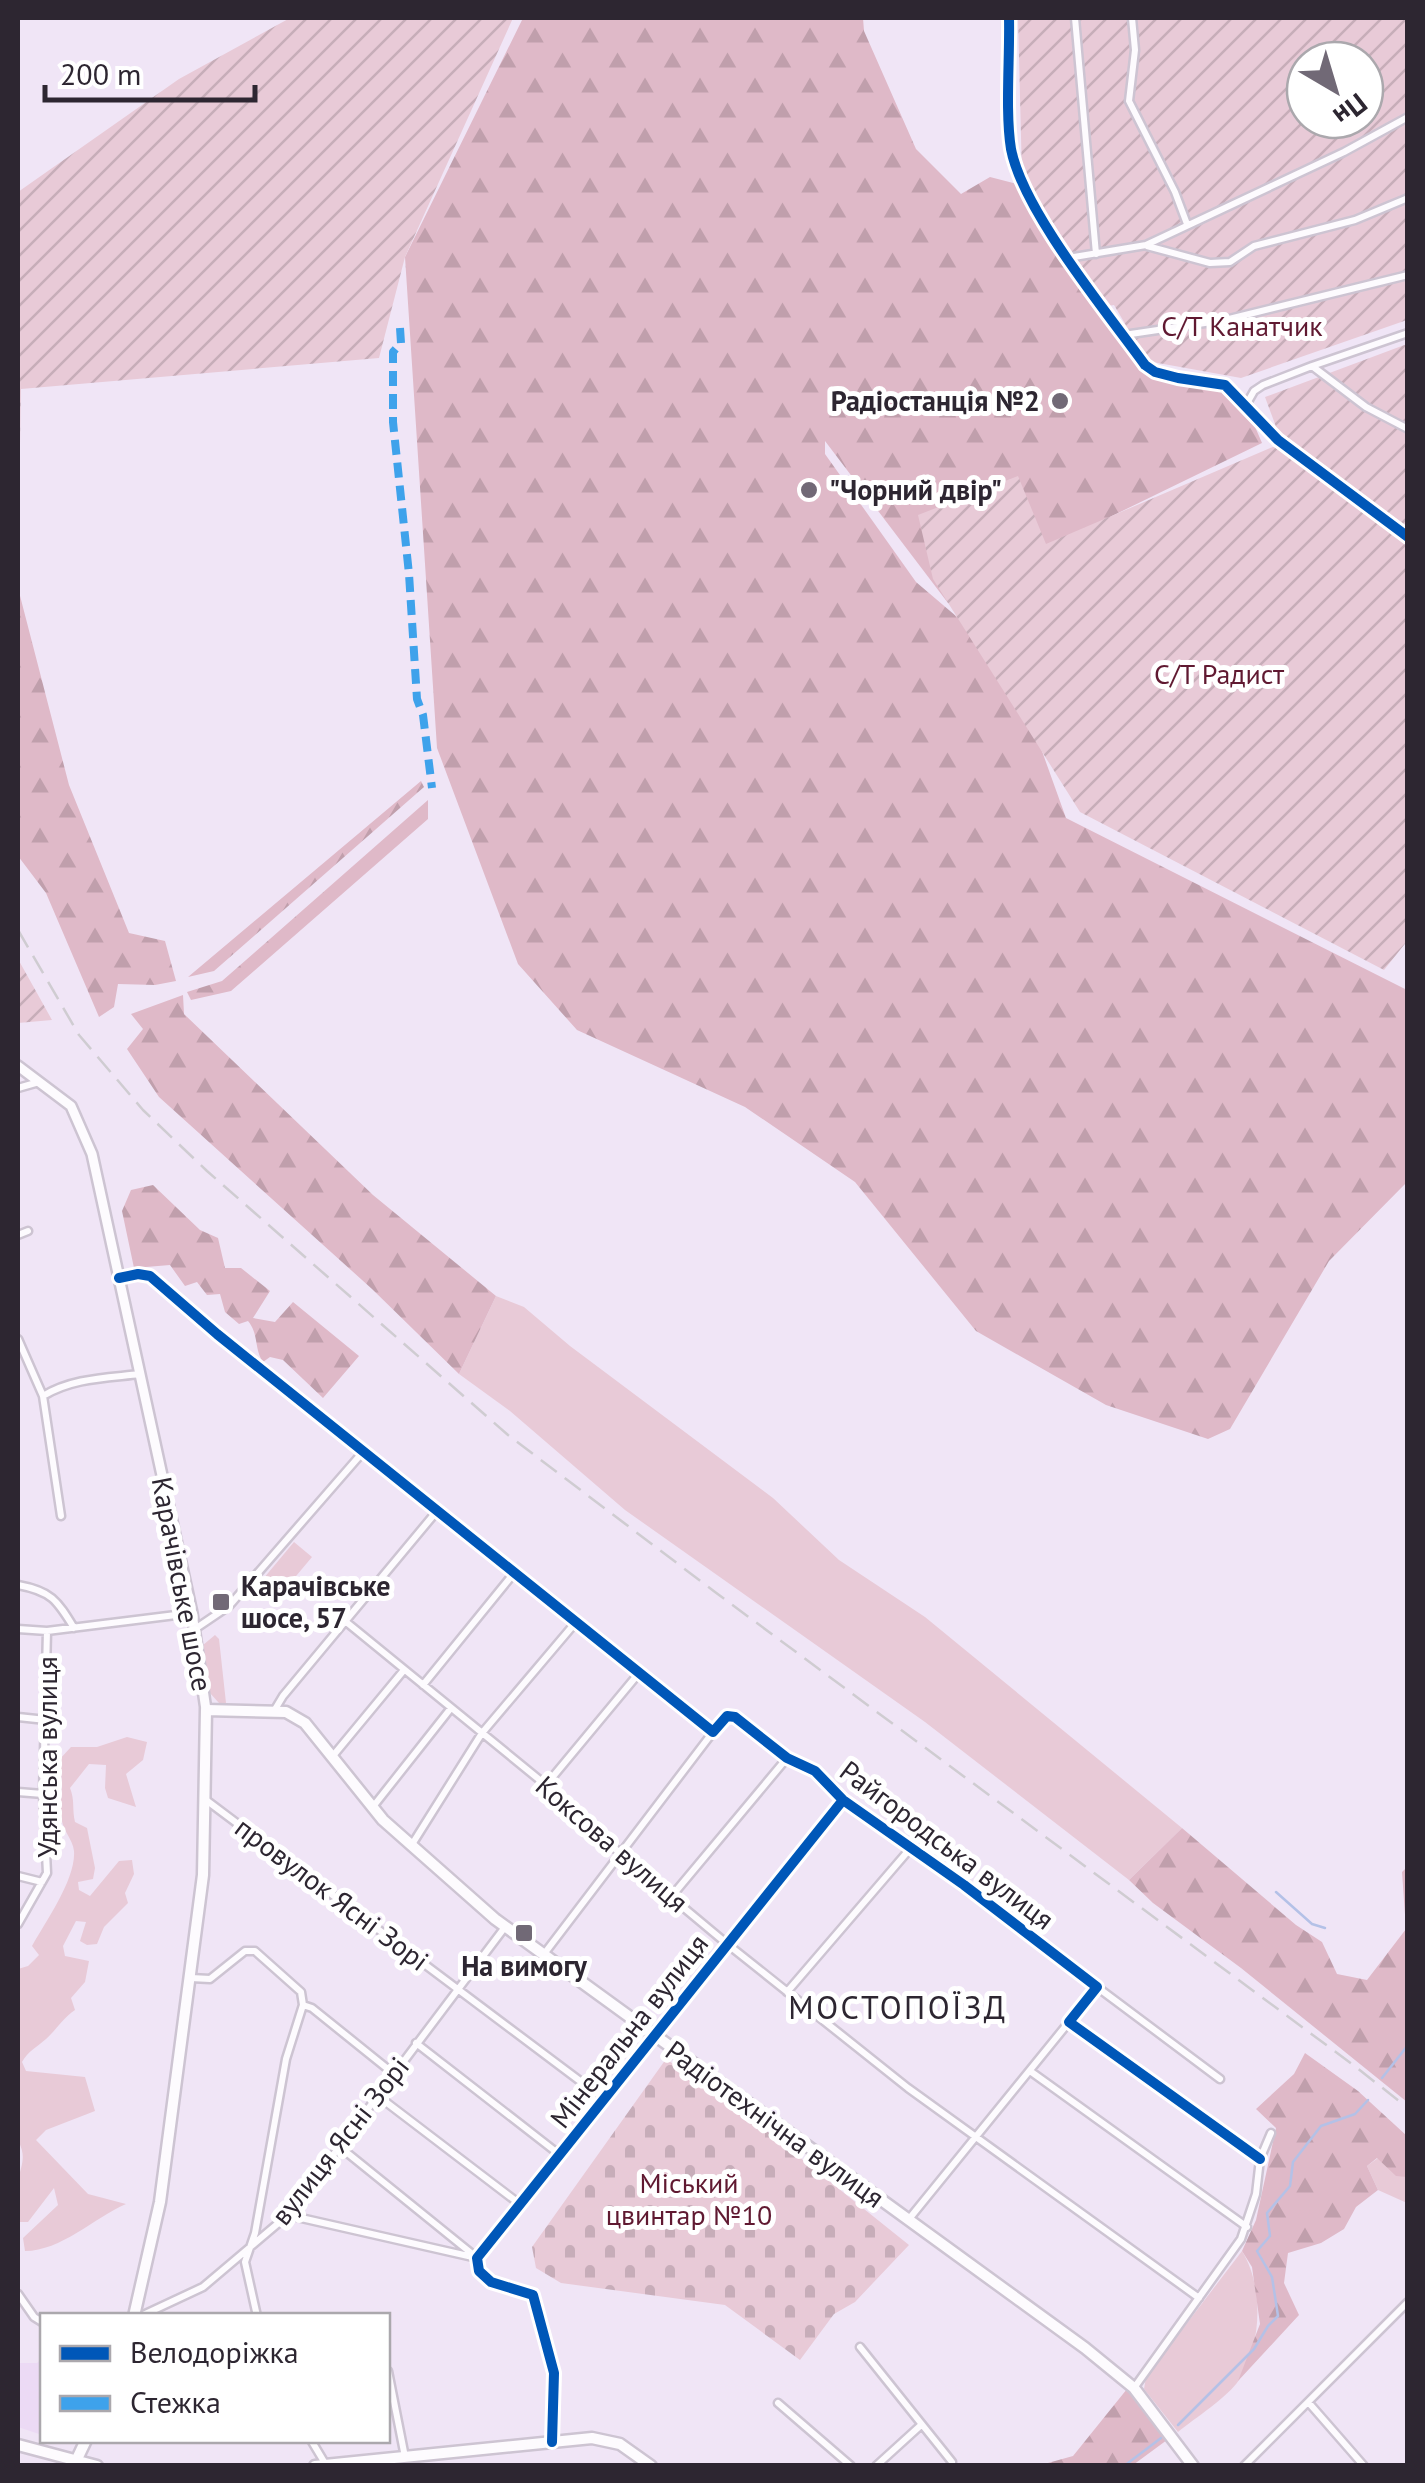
<svg xmlns="http://www.w3.org/2000/svg" width="1425" height="2483" viewBox="0 0 1425 2483" font-family="'PT Sans',sans-serif">
<style>
.built{fill:#ecdaf5}
.grass{fill:#e8cad7}
.forest{fill:url(#forest-firs)}
.cemetery{fill:url(#cemetery-stones)}
.garden{fill:url(#garden-furrows);fill-rule:evenodd}
.lines{fill:none;stroke-linecap:round;stroke-linejoin:round}
.stream{stroke:#b4c1e7;stroke-width:2.5}
.minor-casing{stroke:#cdc4d2;stroke-width:11}
.secondary-casing{stroke:#cdc4d2;stroke-width:14}
.primary-casing{stroke:#cdc4d2;stroke-width:15}
.minor{stroke:#fdfbfe;stroke-width:6}
.secondary{stroke:#fdfbfe;stroke-width:9}
.primary{stroke:#fdfbfe;stroke-width:10}
.rail{stroke:#cfccd1;stroke-width:2.5;stroke-dasharray:20 10;stroke-linecap:butt}
.quiet{stroke:#3ea2eb;stroke-width:8;stroke-dasharray:15 8;stroke-linecap:butt}
.cycleway-casing{stroke:#fff;stroke-width:16}
.cycleway{stroke:#0057b8;stroke-width:10}
.poi-dot{fill:#716976;stroke:#fff;stroke-width:4}
.labels{text-anchor:middle;stroke-width:10;stroke-linejoin:round;paint-order:stroke}
.park-label{font-size:28px;fill:#601931;stroke:#fff}
.poi-label{font-size:28px;font-weight:bold;fill:#2d2631;stroke:#fff;text-anchor:start}
.street-label{font-size:28px;fill:#2d2631;stroke:#fff}
.quarter-label{font-size:32px;letter-spacing:2.5px;fill:#2d2631;stroke:#fff}
</style>
<defs>
<pattern id="forest-firs" width="22" height="20" patternUnits="userSpaceOnUse" patternTransform="scale(2.5)"><rect width="22" height="20" fill="#dfb9c8"/><path d="M5 1l3.5 6h-7zM16 11l3.5 6h-7z" fill="#c09fac"/></pattern>
<pattern id="cemetery-stones" width="16" height="16" patternUnits="userSpaceOnUse" patternTransform="scale(2.5)"><rect width="16" height="16" fill="#e8cad7"/><path d="M2 7V4a2 2 0 0 1 4 0v3zM10 15v-3a2 2 0 0 1 4 0v3z" fill="#c7adb9"/></pattern>
<pattern id="garden-furrows" width="10" height="10" patternUnits="userSpaceOnUse" patternTransform="scale(2.5)"><rect width="10" height="10" fill="#e8cad7"/><path d="M-1 1l2-2M0 10L10 0M9 11l2-2" fill="none" stroke="#c7adb9"/></pattern>
</defs>
<rect width="100%" height="100%" fill="#f0e5f6"/>
<path class="built" d="M42,2358V2435L18,2427V2363H37Z"/>
<path class="grass" d="M496,1296L524,1307L570,1346L773,1498L839,1560L925,1617L1182,1828L1129,1880L925,1722L625,1510L510,1411L459,1374Z
M294,1542L312,1557L276,1600L258,1585Z
M215,1635L219,1639L226,1703H219L209,1692L203,1645Z
M127,1737L147,1742L143,1760L126,1774L136,1807L108,1798L105,1788L106,1765L89,1764L70,1788C75,1800 72,1810 75,1822L87,1828L95,1868L93,1879L78,1882L79,1890L90,1896L119,1861L132,1860L134,1874L125,1893L128,1903L104,1927L97,1944L87,1945L80,1941L86,1922L76,1921L63,1946L65,1956L89,1961L85,1982L71,1998L75,2010C62,2019 57,2029 46,2039C37,2047 28,2051 22,2062L26,2071L85,2077L95,2111L46,2130L36,2140L88,2194L126,2204C94,2218 61,2251 25,2251L23,2238L58,2205L54,2188L28,2222H18C17,2209 14,2192 18,2180C21,2166 27,2156 18,2141V1969L28,1966L39,1955L32,1946C46,1921 76,1879 74,1851C73,1839 61,1829 61,1814C60,1796 65,1779 58,1761L71,1747H97Z
M1378,2158L1407,2173V2203L1378,2190L1367,2166Z
M1242,2251C1264,2287 1262,2344 1239,2380C1228,2397 1195,2418 1178,2432L1144,2389L1146,2377Z"/>
<path class="forest" d="M523,18H863L864,31L916,149L961,194L990,177L1029,187L1146,373L1238,387L1262,443L1040,551L948,603L825,441V454L916,582L1010,662L1066,818L1407,990V1182L1329,1261L1230,1429L1208,1439L1106,1405L976,1331L855,1182L745,1107L577,1030L518,964L437,748L405,257Z
M18,588L69,785L129,933L165,941L176,981L155,985L118,984L114,1007L99,1017L46,893L18,856Z
M421,781L424,787L214,971L188,977Z
M428,800V819L231,991L191,1000L187,992L222,981Z
M183,995L184,1014L373,1195L496,1296L459,1374L372,1289L159,1097L127,1049L143,1029L131,1014Z
M153,1185L200,1230L218,1238L225,1268H241L270,1291L253,1318L275,1322L293,1302L359,1356L323,1398L283,1360L270,1357L263,1362C254,1349 259,1334 248,1321L239,1324L225,1312L220,1294L207,1295L197,1282L185,1286L170,1265L134,1268L122,1211L131,1190Z
M1182,1828L1296,1925L1322,1942L1337,1974L1367,1980L1406,1929L1402,1872L1407,1867V2102L1241,1968L1153,1903L1129,1880Z
M1305,2053L1358,2091L1407,2136V2177L1396,2176L1377,2158L1367,2166L1378,2190L1356,2207L1344,2229L1321,2243L1288,2253L1284,2283L1299,2315L1238,2381L1260,2324L1252,2267L1242,2251L1256,2220L1276,2128L1256,2109L1294,2074Z
M1127,2389L1167,2440L1133,2465L1037,2466L1073,2456Z"/>
<path class="cemetery" d="M666,2059L743,2112L909,2245L855,2302L834,2314L800,2360L725,2305L561,2283L536,2268L532,2247Z"/>
<path class="garden" d="M290,18H513L405,257L379,358L21,389L20,445L18,444V192L179,79Z
M1018,18H1407V320L1241,378L1147,361L1114,305L1108,306L1022,176ZM1305,60H1365V120H1305Z
M1407,344L1408,940L1384,970L1080,812L933,579L918,515L1018,476L1046,544L1282,443L1265,397Z
M18,959L52,1020L18,1023Z"/>
<g class="lines">
<path class="stream" d="M1276,1892L1312,1924L1325,1928
M1382,2078L1408,2045
M1178,2425L1254,2349L1268,2326L1278,2316L1272,2277L1257,2251L1270,2236L1267,2213L1290,2186L1293,2162L1321,2126L1355,2114L1368,2100
M1124,2466L1161,2438"/>
<g class="minor-casing">
<path id="minor" d="M1009,18C1010,57 1005,112 1011,149C1023,211 1106,311 1145,365L1155,372L1178,378L1225,385L1278,440L1408,537
M1075,18L1096,254
M1132,18L1135,50L1129,101L1175,192L1187,224
M1147,246L1210,263L1230,262L1254,246L1355,220L1408,198
M1068,258L1146,245L1344,152L1408,117
M1124,335L1225,320L1408,275
M1312,366L1408,333
M1246,405L1254,391L1263,385L1312,366L1366,407L1408,429
M18,1088L39,1082
M18,1235L28,1231
M119,1278L138,1274L150,1276L217,1334L713,1732L727,1716L735,1717L787,1758L815,1771L843,1800L964,1885L1097,1987L1069,2022L1260,2159
M18,1339L43,1396L61,1516
M43,1396C72,1378 107,1378 140,1374
M18,1585C51,1591 57,1600 74,1628
M345,1621L563,1799L629,1862L726,1943L908,2088L1199,2298
M18,1629L47,1631L192,1613
M195,1629L229,1606L363,1452
M423,1685L514,1573
M274,1711L283,1696L437,1511
M18,1717L46,1720
M332,1757L404,1670
M546,1785L639,1673
M18,1792L43,1794
M206,1800L604,2099
M372,1808L451,1708
M411,1846L482,1733L576,1622
M18,1876L42,1882
M671,1897L787,1758
M18,1924L47,1873L43,1794L47,1631
M544,1954L713,1732
M191,1978L210,1979L245,1951H255L301,1992L303,2005L312,2008L394,2074
M1097,1987L1220,2079
M787,1992L909,1850
M416,2043L560,2155
M1030,2071L1247,2227
M378,2096L521,2205
M340,2147L476,2257
M288,2215L477,2258
M909,2219L1069,2022
M18,2294L34,2317L42,2322
M141,2316L203,2287L288,2215L505,1927
M257,2316L245,2262L255,2233L286,2059L303,2005
M860,2347L952,2462
M388,2371L405,2457
M1134,2388L1241,2239L1256,2194L1260,2159L1271,2133
M778,2403L851,2466
M1309,2403L1364,2466
M311,2440L326,2465
M552,2441L554,2373L533,2295L491,2282L479,2271L477,2258L843,1800
M876,2466L920,2426
M1244,2466L1408,2302"/>
</g>
<g class="secondary-casing">
<path id="secondary" d="M18,1066L71,1106L92,1154L192,1613L206,1710"/>
</g>
<g class="primary-casing">
<path id="primary" d="M134,2316L160,2202L203,1875L206,1710L286,1712L305,1723L383,1820L495,1919L1085,2348L1134,2388L1193,2466
M18,2445L97,2466
M77,2459L86,2440
M315,2466L592,2438L620,2444L651,2466"/>
</g>
<use href="#minor" class="minor"/>
<use href="#secondary" class="secondary"/>
<use href="#primary" class="primary"/>
<path class="rail" d="M18,930L79,1035L143,1110L207,1171L508,1435L715,1592L1352,2064L1408,2108"/>
<path class="quiet" d="M400,328L401,343L393,352V422L409,574L417,699L423,715L432,788"/>
<g class="cycleway-casing">
<path id="cycleway" d="M1009,18C1010,57 1005,112 1011,149C1023,211 1106,311 1145,365L1155,372L1178,378L1225,385L1278,440L1408,537
M119,1278L138,1274L150,1276L217,1334L713,1732L727,1716L735,1717L787,1758L815,1771L843,1800L964,1885L1097,1987L1069,2022L1260,2159
M552,2442L554,2373L533,2295L491,2282L479,2271L477,2258L843,1800"/>
</g>
<use href="#cycleway" class="cycleway"/>
</g>
<g class="poi-dot">
<circle cx="1060" cy="401" r="10"/>
<circle cx="809" cy="490" r="10"/>
<rect x="211" y="1592" width="20" height="20" rx="5"/>
<rect x="514" y="1923" width="20" height="20" rx="5"/>
</g>
<g class="labels">
<g class="park-label">
<text x="1242" y="336">С/Т Канатчик</text>
<text x="1219" y="684">С/Т Радист</text>
<text x="689" y="2193">Міський<tspan x="689" dy="32">цвинтар №10</tspan></text>
</g>
<g class="poi-label">
<text x="1040" y="411" text-anchor="end">Радiостанцiя №2</text>
<text x="829" y="500">"Чорний двір"</text>
<text x="241" y="1596">Карачівське<tspan x="241" dy="32">шосе, 57</tspan></text>
<text x="524" y="1976" text-anchor="middle">На вимогу</text>
</g>
<g class="street-label">
<text transform="translate(182 1584) rotate(79)" y="10">Карачівське шосе</text>
<text transform="translate(47 1757) rotate(-90)" y="10">Удянська вулиця</text>
<text transform="translate(612 1844) rotate(41)" y="10">Коксова вулиця</text>
<text transform="translate(947 1845) rotate(37)" y="10">Райгородська вулиця</text>
<text transform="translate(332 1894) rotate(37)" y="10">провулок Ясні Зорі</text>
<text transform="translate(629 2031) rotate(-52)" y="10">Мінеральна вулиця</text>
<text transform="translate(775 2124) rotate(36)" y="10">Радіотехнічна вулиця</text>
<text transform="translate(340 2141) rotate(-52)" y="10">вулиця Ясні Зорі</text>
</g>
<g class="quarter-label">
<text x="898" y="2019">МОСТОПОЇЗД</text>
</g>
</g>
<rect width="1425" height="2483" fill="none" stroke="#2d2631" stroke-width="40"/>
<rect x="40" y="2313" width="350" height="130" fill="#ffffff" stroke="#aba8ad" stroke-width="2.5"/>
<rect x="60" y="2346" width="50" height="15" fill="#0057b8" stroke="#aba8ad" stroke-width="2.5"/>
<text x="130" y="2363" font-size="30" fill="#2d2631">Велодоріжка</text>
<rect x="60" y="2396" width="50" height="15" fill="#3ea2eb" stroke="#aba8ad" stroke-width="2.5"/>
<text x="130" y="2413" font-size="30" fill="#2d2631">Стежка</text>
<g transform="translate(1335 90) rotate(142)"><circle r="48" fill="#ffffff" stroke="#aba8ad" stroke-width="2.5"/>
<path d="M0-8L18 38L0 25L-18 38Z" fill="#716976"/>
<text y="-15" font-size="28" font-weight="bold" text-anchor="middle" fill="#2d2631">Пн</text>
</g>
<path d="M45 85v15h210v-15" fill="none" stroke="#2d2631" stroke-width="5"/>
<text x="60" y="85" font-size="30" fill="#2d2631" stroke="#ffffff" stroke-width="8" paint-order="stroke">200 m</text>
</svg>
